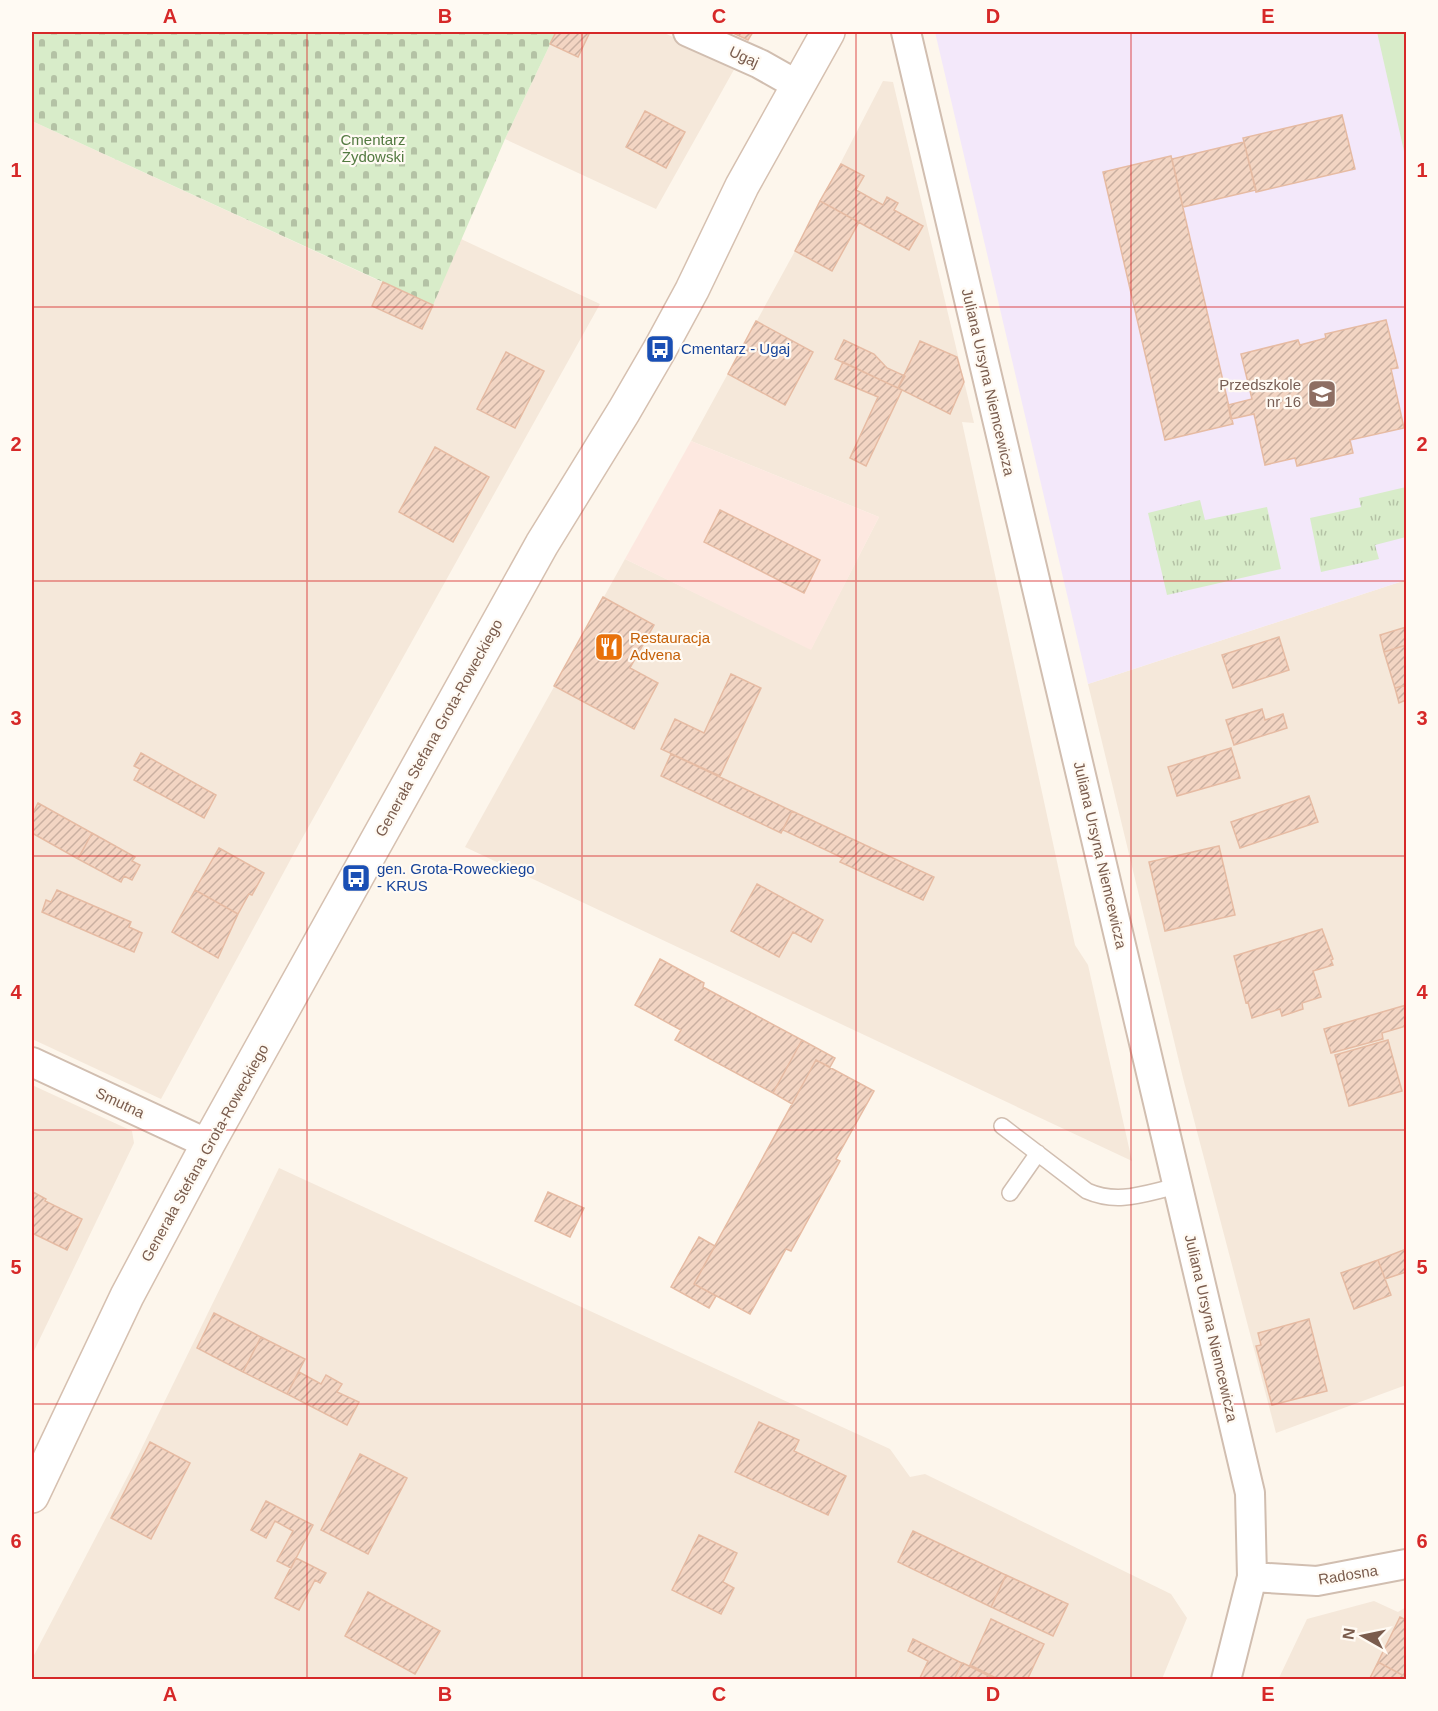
<svg xmlns="http://www.w3.org/2000/svg" width="1438" height="1711" viewBox="0 0 1438 1711" font-family="Arial,sans-serif">
<style>
.residential{fill:#f5e8da}
.commercial{fill:#fde8e0}
.education{fill:#f3e8fa}
.cemetery{fill:url(#cemetery-stones)}
.park{fill:url(#park-tufts)}
.garden{fill:#d8ecc9}
.building{fill:url(#building-hatch);stroke:#e6bba3;stroke-width:1.5}
.lines{fill:none;stroke-linecap:round;stroke-linejoin:round}
.lane-casing{stroke:#d1beb0;stroke-width:18}
.street-casing{stroke:#d1beb0;stroke-width:32}
.secondary-casing{stroke:#d6c0b0;stroke-width:36}
.lane{stroke:#fff;stroke-width:15}
.street{stroke:#fff;stroke-width:28}
.secondary{stroke:#fff;stroke-width:33}
.grid{fill:none;stroke:#d62828;stroke-width:1.5;stroke-opacity:0.55}
.labels{text-anchor:middle;stroke-width:4.5;stroke-linejoin:round;paint-order:stroke}
.street-label{font-size:15px;fill:#7a5c4d;stroke:#fffaf3}
.park-label{font-size:15px;fill:#537a41;stroke:#fffaf3}
.transit-label{font-size:15px;fill:#164399;stroke:#fffaf3;text-anchor:start}
.education-label{font-size:15px;fill:#785e54;stroke:#fffaf3;text-anchor:end}
.food-label{font-size:15px;fill:#c56008;stroke:#fffaf3;text-anchor:start}
.neatline{fill:none;stroke:#d62828;stroke-width:2}
.grid-label{font-size:20px;text-anchor:middle;font-weight:bold;fill:#d62828}
</style>
<defs>
<pattern id="cemetery-stones" width="16" height="16" patternUnits="userSpaceOnUse" patternTransform="scale(1.5)"><rect width="16" height="16" fill="#d8ecc9"/><path d="M2 7V4a2 2 0 0 1 4 0v3zM10 15v-3a2 2 0 0 1 4 0v3z" fill="#b4c2a5"/></pattern>
<pattern id="park-tufts" width="24" height="20" patternUnits="userSpaceOnUse" patternTransform="scale(1.5)"><rect width="24" height="20" fill="#d8ecc9"/><path d="M3 7l-1-3M5 7V3M7 7l1-3M15 17l-1-3M17 17v-4M19 17l1-3" fill="none" stroke="#b4c2a5"/></pattern>
<pattern id="building-hatch" width="6" height="6" patternUnits="userSpaceOnUse" patternTransform="scale(1.5)"><rect width="6" height="6" fill="#f3d5c3"/><path d="M-1 1l2-2M0 6l6-6M5 7l2-2" fill="none" stroke="#cab0a1"/></pattern>
</defs>
<rect width="100%" height="100%" fill="#fdf6ec"/>
<path class="residential" d="M556,32H662L736,66L656,209L505,139Z
M883,81L893,82L974,423L962,422L1075,945L1088,965L1132,1161L465,847L625,559L811,649L879,517L691,441L795,251Z
M32,121L432,305L461,239L600,304L299,844L161,1099L32,1039Z
M1406,580V1385L1276,1433L1183,1078L1088,684Z
M32,1085L132,1131L134,1143L32,1355Z
M279,1168L890,1449L910,1477L925,1474L1171,1594L1187,1618L1162,1679L32,1680V1659L132,1468Z
M1374,1601L1398,1612L1406,1607V1679L1278,1680L1307,1619Z"/>
<path class="commercial" d="M691,441L879,517L811,650L625,559Z"/>
<path class="education" d="M935,32H1406V580L1088,684Z"/>
<path class="cemetery" d="M32,32H556L505,139L433,305L32,121Z"/>
<path class="park" d="M1406,487V537L1375,545L1379,559L1321,572L1310,518L1361,507L1359,498Z
M1200,500L1205,520L1267,507L1281,569L1167,595L1148,513Z"/>
<path class="garden" d="M1377,32H1404L1406,38V160Z"/>
<path class="building" d="M556,32H590L578,57L550,44Z
M731,32H753L748,40Z
M645,111L685,132L666,168L626,147Z
M1342,115L1355,169L1256,192L1243,138Z
M1244,142L1256,190L1183,207L1172,159Z
M1171,156L1233,424L1165,440L1103,172Z
M841,164L864,176L856,190L883,205L887,197L898,203L894,210L923,226L909,250L820,201Z
M820,201L859,222L832,271L795,251Z
M383,282L433,305L422,329L372,306Z
M1386,320L1398,368L1391,369L1404,428L1350,440L1353,453L1297,466L1295,458L1265,465L1254,414L1231,419L1228,405L1252,399L1241,354L1298,340L1300,345L1326,338L1325,334Z
M756,321L813,352L785,405L728,374Z
M844,340L874,354L887,368L905,376L898,388L835,359Z
M920,341L957,357L964,382L950,414L898,388Z
M506,352L544,371L515,428L477,409Z
M843,362L902,390L866,466L850,458L878,397L835,379Z
M435,447L489,477L453,542L399,512Z
M720,510L820,560L804,593L704,542Z
M603,597L654,625L630,668L658,683L634,729L554,686Z
M1406,627V645L1384,652L1380,635Z
M1279,637L1289,670L1233,688L1222,655Z
M1406,645V685L1395,688L1384,652Z
M731,674L761,688L720,776L661,749L675,719L704,733Z
M1406,685V700L1399,703L1395,688Z
M1262,709L1265,720L1283,714L1287,728L1234,745L1226,720Z
M1231,748L1240,778L1177,796L1168,767Z
M141,753L216,795L204,818L134,780L140,769L134,766Z
M671,754L792,811L781,833L661,776Z
M1309,796L1318,822L1240,848L1231,822Z
M38,803L92,833L78,859L32,833V815Z
M792,811L934,877L923,900L840,862L843,858L783,830Z
M92,833L135,857L132,861L140,865L132,880L124,876L121,882L78,859Z
M1219,846L1235,915L1165,931L1149,862Z
M219,848L264,873L252,895L249,894L238,914L195,890Z
M757,884L823,920L811,942L793,932L779,957L731,931Z
M57,890L131,922L129,927L142,933L134,952L42,912L46,900L51,902Z
M195,890L238,914L218,958L172,932Z
M1322,929L1333,959L1331,960L1333,965L1313,971L1321,997L1302,1003L1303,1009L1282,1016L1280,1009L1252,1018L1248,1002L1246,1003L1234,956Z
M660,959L704,983L703,987L802,1040L773,1093L675,1040L681,1030L635,1005Z
M1406,1005V1026L1382,1033L1383,1039L1331,1053L1324,1029Z
M802,1040L835,1058L830,1067L816,1060L792,1104L773,1093Z
M1388,1040L1402,1091L1349,1106L1335,1055Z
M816,1060L874,1091L836,1159L840,1161L791,1251L786,1249L750,1314L694,1284Z
M33,1192L46,1199L45,1201L82,1219L67,1250L32,1233Z
M548,1192L584,1208L570,1237L535,1221Z
M699,1237L715,1246L694,1284L716,1296L709,1308L671,1287Z
M1406,1249V1272L1385,1279L1378,1260Z
M1378,1260L1391,1295L1354,1309L1341,1273Z
M214,1313L261,1337L243,1372L197,1348Z
M1309,1319L1327,1391L1272,1405L1256,1346L1261,1345L1258,1333Z
M261,1337L305,1359L287,1394L243,1372Z
M299,1372L321,1384L326,1375L342,1384L337,1392L359,1402L347,1425L287,1394Z
M759,1422L799,1440L794,1451L846,1476L828,1515L735,1472Z
M150,1442L190,1463L151,1539L111,1518Z
M360,1454L407,1478L368,1554L321,1530Z
M266,1501L313,1525L291,1568L277,1561L293,1531L275,1521L266,1538L251,1530Z
M913,1531L1006,1575L991,1607L898,1562Z
M699,1535L737,1553L723,1582L734,1588L721,1614L672,1590Z
M296,1558L326,1573L320,1583L315,1580L299,1610L275,1598Z
M1006,1575L1068,1604L1053,1636L991,1607Z
M368,1592L440,1631L415,1674L345,1636Z
M1400,1617L1406,1620V1677L1378,1662Z
M991,1619L1044,1644L1027,1680H1000L970,1665Z
M913,1639L962,1663L954,1680H919L928,1661L908,1651Z
M1378,1662L1406,1677V1680H1369Z
M962,1663H963L997,1680H954Z"/>
<g class="lines">
<g class="lane-casing">
<path id="lane" d="M1002,1126L1087,1191C1119,1205 1145,1193 1178,1186
M1010,1193L1038,1153"/>
</g>
<g class="street-casing">
<path id="street" d="M688,32L760,64L799,86
M906,32L1250,1493L1252,1577L1226,1680
M32,1062L208,1144
M1252,1577L1317,1581L1406,1564"/>
</g>
<g class="secondary-casing">
<path id="secondary" d="M32,1496L127,1296L208,1144L542,544L624,411L660,349L692,290L742,186L828,32"/>
</g>
<use href="#lane" class="lane"/>
<use href="#street" class="street"/>
<use href="#secondary" class="secondary"/>
</g>
<path class="grid" d="M307,32V1680M582,32V1680M856,32V1680M1131,32V1680M32,307H1406M32,581H1406M32,856H1406M32,1130H1406M32,1404H1406"/>
<defs>
<g id="bus-square" transform="scale(1.5)"><rect x="-9" y="-9" width="18" height="18" rx="4" fill="#1a4fb4" stroke="#fffaf3"/><path d="M-5-6H5V4H4V6H2V4H-2V6H-4V4H-5ZM-3.5-4V0h7V-4ZM-3.5 1.2v1.5H-2V1.2ZM2 1.2v1.5H3.5V1.2Z" fill="#fff"/></g>
<g id="school-square" transform="scale(1.5)"><rect x="-9" y="-9" width="18" height="18" rx="4" fill="#8d6e63" stroke="#fffaf3"/><path d="M0-5L7-2L0 1L-7-2ZM-4 1L0 2.5L4 1V4Q0 6-4 4Z" fill="#fff"/></g>
<g id="restaurant-square" transform="scale(1.5)"><rect x="-9" y="-9" width="18" height="18" rx="4" fill="#e8710a" stroke="#fffaf3"/><path d="M-5-6h1v4h1v-4h1v4h1v-4h1v5L-1.5 .5V6h-2V.5L-5-1ZM5-6V6H3V1.5H1.5Q1.5-4 5-6Z" fill="#fff"/></g>
</defs>
<g fill-rule="evenodd">
<use href="#bus-square" x="660" y="349"/>
<use href="#school-square" x="1322" y="394"/>
<use href="#restaurant-square" x="609" y="647"/>
<use href="#bus-square" x="356" y="878"/>
</g>
<g class="labels">
<g class="street-label">
<text transform="translate(744 57) rotate(25)" y="5">Ugaj</text>
<text transform="translate(988 382) rotate(77)" y="5">Juliana Ursyna Niemcewicza</text>
<text transform="translate(439 728) rotate(-61)" y="5">Generała Stefana Grota-Roweckiego</text>
<text transform="translate(1100 855) rotate(77)" y="5">Juliana Ursyna Niemcewicza</text>
<text transform="translate(120 1103) rotate(25)" y="5">Smutna</text>
<text transform="translate(205 1153) rotate(-61)" y="5">Generała Stefana Grota-Roweckiego</text>
<text transform="translate(1211 1328) rotate(77)" y="5">Juliana Ursyna Niemcewicza</text>
<text transform="translate(1348 1575) rotate(-9)" y="5">Radosna</text>
</g>
<g class="park-label">
<text x="373" y="145">Cmentarz<tspan x="373" dy="17">Żydowski</tspan></text>
</g>
<g class="transit-label">
<text x="681" y="354">Cmentarz - Ugaj</text>
<text x="377" y="874">gen. Grota-Roweckiego<tspan x="377" dy="17">- KRUS</tspan></text>
</g>
<g class="education-label">
<text x="1301" y="390">Przedszkole<tspan x="1301" dy="17">nr 16</tspan></text>
</g>
<g class="food-label">
<text x="630" y="643">Restauracja<tspan x="630" dy="17">Advena</tspan></text>
</g>
</g>
<rect width="1438" height="1711" fill="none" stroke="#fffaf3" stroke-width="66"/>
<g transform="translate(1363 1636) rotate(279)" stroke="#fffaf3" stroke-width="4.5" paint-order="stroke">
<path d="M0-4.5L10 22L0 15L-10 22Z" fill="#7a5c4d"/>
<text y="-9" font-size="16" font-weight="bold" text-anchor="middle" fill="#7a5c4d">N</text>
</g>
<rect x="33" y="33" width="1372" height="1645" class="neatline"/>
<g class="grid-label">
<text x="170" y="23">A</text>
<text x="445" y="23">B</text>
<text x="719" y="23">C</text>
<text x="993" y="23">D</text>
<text x="1268" y="23">E</text>
<text x="16" y="177">1</text>
<text x="1422" y="177">1</text>
<text x="16" y="451">2</text>
<text x="1422" y="451">2</text>
<text x="16" y="725">3</text>
<text x="1422" y="725">3</text>
<text x="16" y="999">4</text>
<text x="1422" y="999">4</text>
<text x="16" y="1274">5</text>
<text x="1422" y="1274">5</text>
<text x="16" y="1548">6</text>
<text x="1422" y="1548">6</text>
<text x="170" y="1701">A</text>
<text x="445" y="1701">B</text>
<text x="719" y="1701">C</text>
<text x="993" y="1701">D</text>
<text x="1268" y="1701">E</text>
</g>
</svg>
